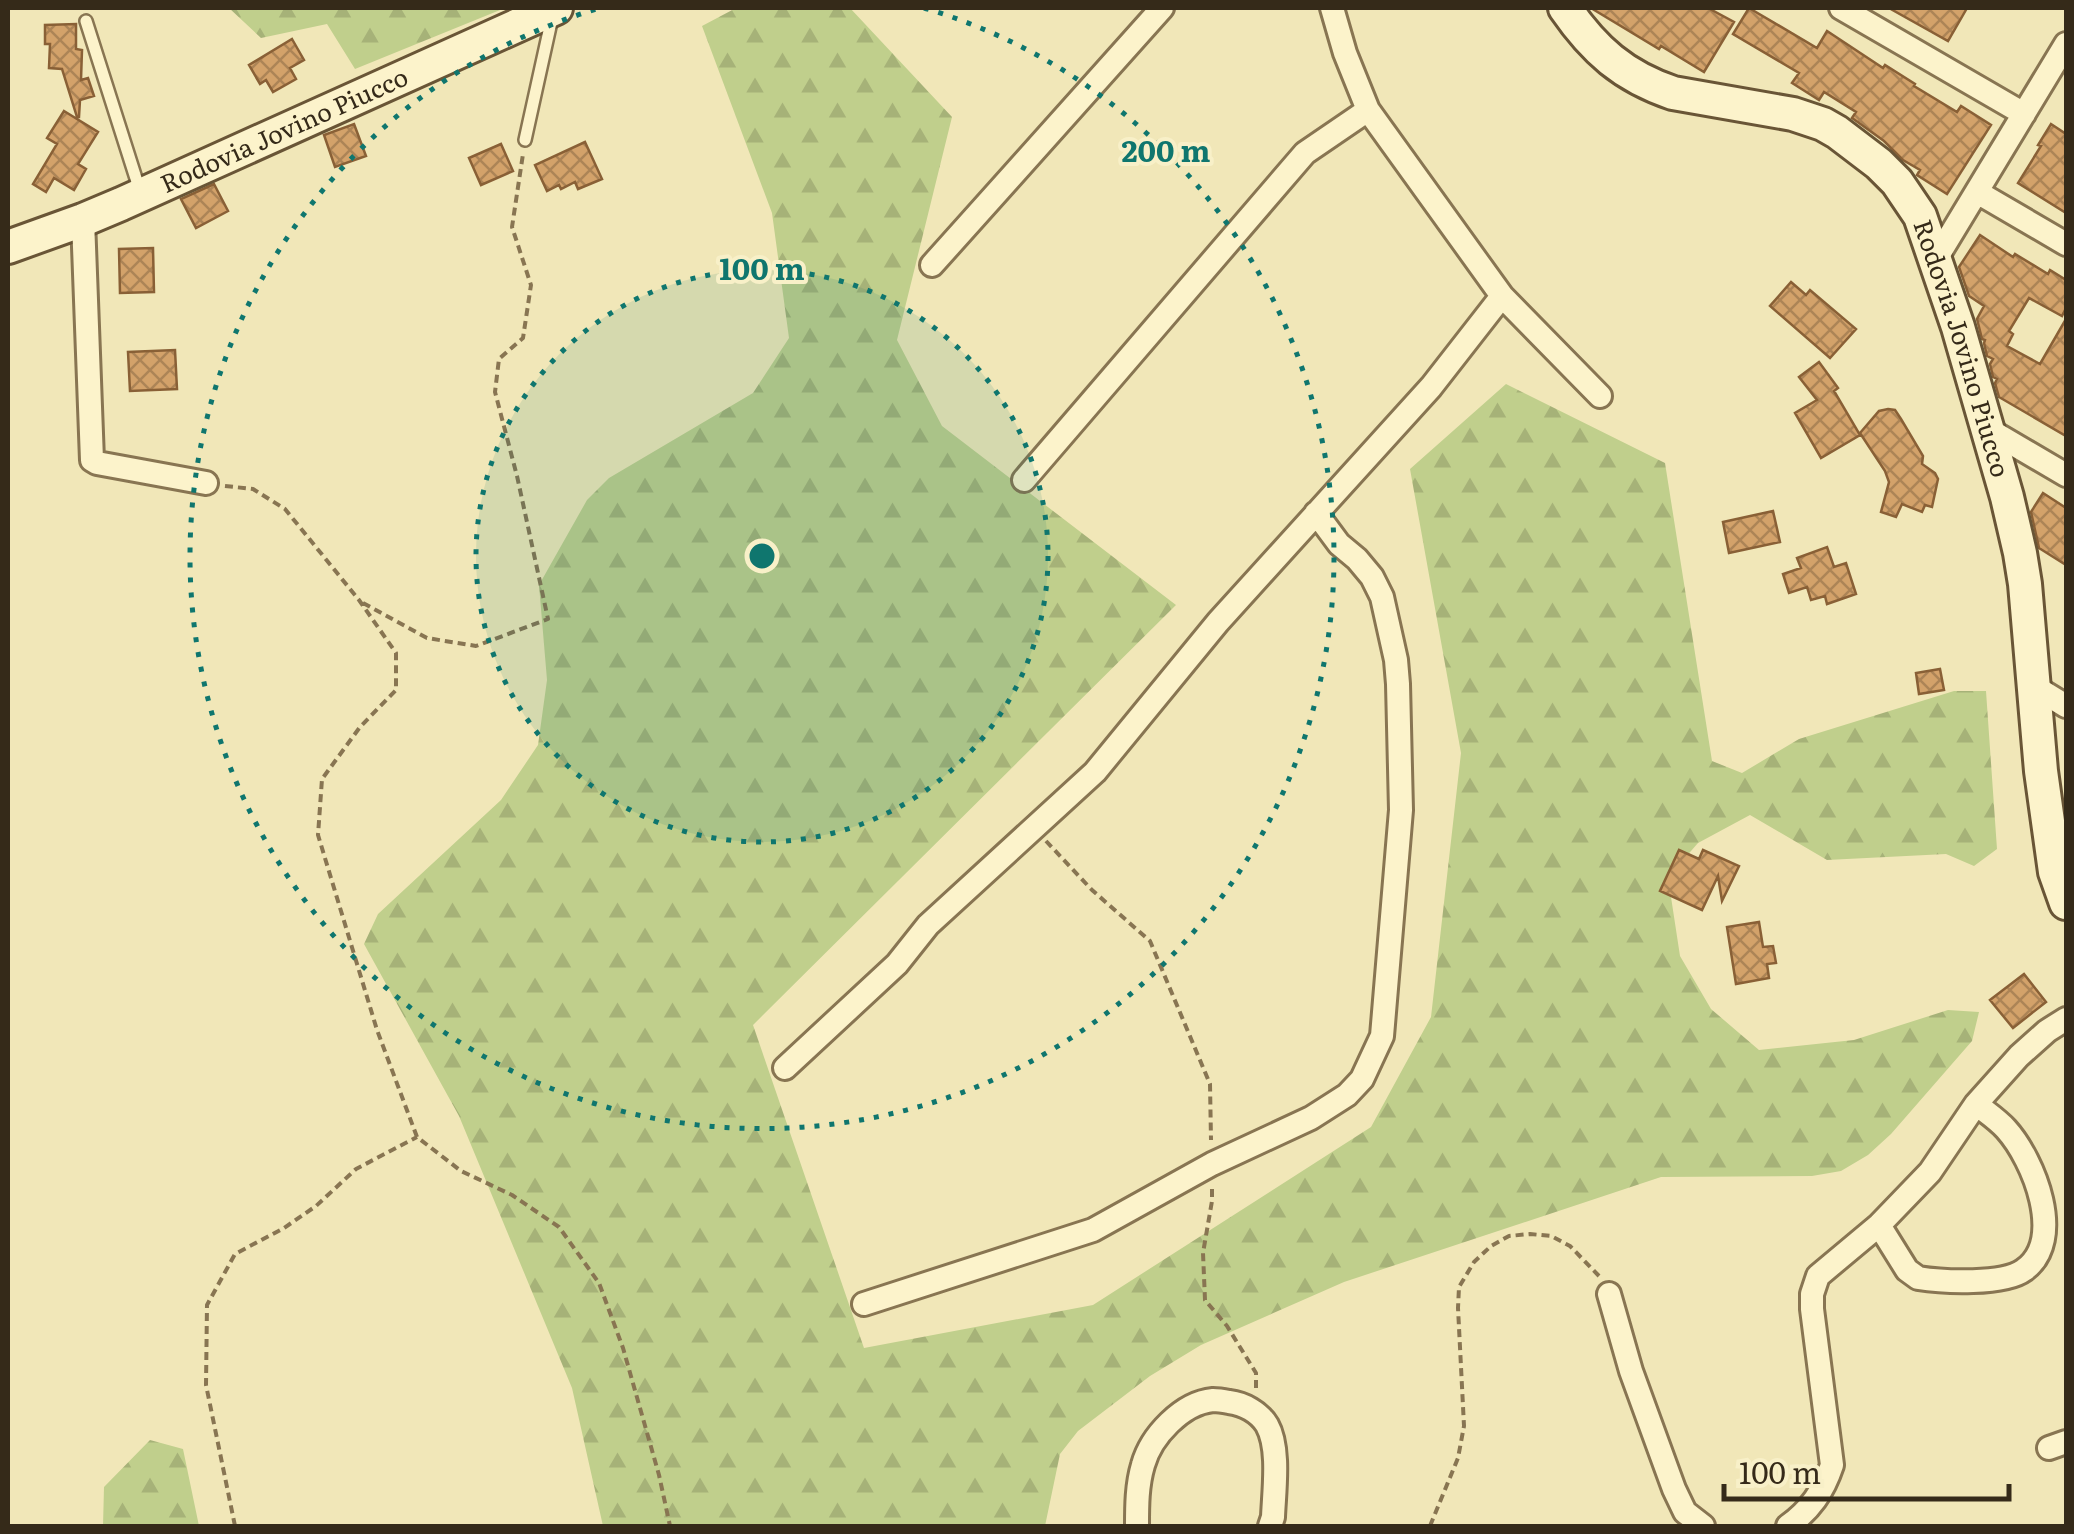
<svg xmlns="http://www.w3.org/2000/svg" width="2074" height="1534" viewBox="0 0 2074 1534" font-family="Literata,serif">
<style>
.forest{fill:url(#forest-firs)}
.building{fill:url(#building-cross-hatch);stroke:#896036;stroke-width:2.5}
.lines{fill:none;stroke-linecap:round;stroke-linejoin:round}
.service-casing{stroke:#887552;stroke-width:16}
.minor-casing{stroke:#887552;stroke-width:28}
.secondary-casing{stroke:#695536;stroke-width:38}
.path{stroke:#887552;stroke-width:4;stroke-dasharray:8 5;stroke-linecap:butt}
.service{stroke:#fcf3cb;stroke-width:11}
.minor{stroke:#fcf3cb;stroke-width:22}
.secondary{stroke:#fcf3cb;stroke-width:32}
.ring{fill:none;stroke:#0f766e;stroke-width:5;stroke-dasharray:5 10}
.labels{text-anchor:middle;stroke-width:8;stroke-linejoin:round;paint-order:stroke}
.street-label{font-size:25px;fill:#352a19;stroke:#f8f0c8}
.centre{fill:#0f766e;stroke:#f8f0c8;stroke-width:5}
.ring-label{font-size:30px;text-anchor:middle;font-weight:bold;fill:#0f766e;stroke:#f8f0c8;stroke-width:8;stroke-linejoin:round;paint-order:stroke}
</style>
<defs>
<pattern id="forest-firs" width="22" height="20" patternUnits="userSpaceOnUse" patternTransform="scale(2.5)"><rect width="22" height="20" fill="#c0cf8c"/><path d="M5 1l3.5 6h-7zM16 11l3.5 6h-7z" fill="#a6b278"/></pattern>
<pattern id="building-cross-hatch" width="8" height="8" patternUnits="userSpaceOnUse" patternTransform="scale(2.5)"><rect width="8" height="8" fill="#d3a26a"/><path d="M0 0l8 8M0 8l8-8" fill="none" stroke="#ac8456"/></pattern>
</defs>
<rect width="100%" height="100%" fill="#f1e7b8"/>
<path class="forest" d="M229,8H505L355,69L327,24L261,38Z
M736,8H850L952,117L897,340L942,426L1176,605L753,1025L864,1348L1093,1305L1371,1127L1431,1017L1461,753L1410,469L1506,384L1665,463L1712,761L1742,773L1799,739L1954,691H1986L1997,849L1974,866L1946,854L1827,860L1750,815L1698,843L1677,867L1671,897L1680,956L1711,1009L1759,1050L1854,1040L1948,1010L1979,1012L1972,1041L1891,1134L1868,1155L1841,1171L1812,1176L1661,1177L1344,1282L1201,1345L1150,1376L1078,1431L1060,1454L1045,1526H603L572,1388L459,1116L364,944L378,914L501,800L538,745L547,680L539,585L587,500L609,478L753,393L789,338L772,213L702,26Z
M150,1440L183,1449L199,1526H103L104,1487Z"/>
<path class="building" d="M1591,8H1708L1734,22L1704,72L1661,46L1659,49Z
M1749,8L1817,48L1827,31L1883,68L1885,65L1915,84L1914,86L1957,112L1961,106L1991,125L1947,194L1917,175L1920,170L1903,160L1884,141L1852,118L1856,112L1824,92L1819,100L1792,83L1799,73L1733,34Z
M1889,8H1967L1948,41Z
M76,24V49L82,50L81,80L88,78L94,96L80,100L79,117H77L62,69L49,68L50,44H45V25Z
M292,39L304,60L290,68L296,79L273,92L266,80L260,84L249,65Z
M64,111L98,132L78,164L86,169L74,190L54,178L46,192L33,184L57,144L47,138Z
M354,124L366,156L335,167L324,135Z
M2051,124L2066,134V213L2018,183L2041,146L2038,145Z
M585,142L602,179L578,189L575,182L561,189L559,185L547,191L535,165Z
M501,144L513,171L481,185L469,158Z
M214,184L228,211L196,228L181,199Z
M1980,235L2013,257L2015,254L2048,274L2050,270L2066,280V308L2062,316L2029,298L2009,331L2013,334L2007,346L2040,364L2066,319V436L1999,397L1995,383L1997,379L1993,377L1990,364L1993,359L1987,356L1984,343L1985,340L1982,339L1977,319L1984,306L1969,296L1959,267Z
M153,248L154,292L120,293L119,249Z
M1791,282L1806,295L1810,290L1856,329L1830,358L1770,306Z
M175,350L177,389L130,391L128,352Z
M1819,362L1838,388L1834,391L1860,435L1821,458L1795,413L1817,400L1799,377Z
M1888,409L1895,410L1901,419L1923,456L1922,464L1935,473L1938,479L1932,507L1925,505L1922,512L1902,504L1896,517L1881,512L1889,482L1885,471L1860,433L1879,411Z
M2043,493L2066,508V565L2039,548L2031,512Z
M1773,511L1780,542L1729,553L1723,522Z
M1827,547L1834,567L1846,563L1856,594L1827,604L1825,596L1811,600L1807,587L1789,593L1783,574L1801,568L1797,558Z
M1940,669L1944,690L1919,694L1916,673Z
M1679,850L1699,859L1703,850L1739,866L1722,901L1718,876L1702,910L1660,891Z
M1759,922L1763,947L1773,946L1776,963L1767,964L1769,978L1736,984L1727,927Z
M2024,974L2046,1002L2013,1028L1990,1000Z"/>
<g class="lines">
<g class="service-casing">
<path id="service" d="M86,21L140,191
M525,140L553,13"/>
</g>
<g class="minor-casing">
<path id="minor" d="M1332,8L1345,53L1368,110L1502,296L1600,396
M1841,8L2024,114
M1977,192L2066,244
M83,220L92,460L97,463L206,483
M1936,259L2066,44
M932,265L1162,8
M1986,428L2066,475
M1024,480L1305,153L1368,110
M2035,687L2066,706
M785,1068L897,964L928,925L1095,772L1218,622L1431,387L1502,296
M1879,1225L1907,1270L1918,1278C1943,1282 2004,1285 2024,1270C2066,1240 2034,1160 2006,1129C1998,1120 1986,1112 1976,1104
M1609,1294L1631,1371L1674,1489L1685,1512L1703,1526
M864,1304L1093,1230L1212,1164L1311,1118L1347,1095L1362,1079L1382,1036L1401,810L1398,684L1396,660L1382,597L1372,577L1357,559L1339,544L1316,513
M2049,1448L2066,1442
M1137,1526C1137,1506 1137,1485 1143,1465C1151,1436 1182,1403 1213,1400C1219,1400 1224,1401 1229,1402C1244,1404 1259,1412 1267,1425C1280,1448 1274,1491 1273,1517L1270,1526
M1788,1526C1810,1510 1823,1492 1832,1465L1812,1309V1294L1818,1276L1879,1225L1930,1172L1976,1104L2019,1056L2047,1031L2066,1019"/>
</g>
<g class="secondary-casing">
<g id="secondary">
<path id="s1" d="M1565,8C1594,50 1623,76 1673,93L1793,114L1823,124L1837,132L1879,164L1897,182L1920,216L1958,327L2007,497L2020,553L2025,584L2041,771L2055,872L2066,903"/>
<path id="s2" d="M8,247L83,220L121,204L556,8"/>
</g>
</g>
<path class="path" d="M225,486L253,489L285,509L359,600L396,653V690L360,727L322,779L318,835L377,1030L417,1137L461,1171L512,1195L559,1227L599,1283L623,1348L640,1408L659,1475L670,1526
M363,603L427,638L476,646L548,619L517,476L495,392L499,359L523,338L531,285L512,227L523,154
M1046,841L1092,890L1150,941L1210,1084L1211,1140
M1212,1189V1201L1203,1253L1205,1300L1227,1326L1256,1373V1388
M235,1526L206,1385L207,1305L235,1254L284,1228L316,1206L356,1169L417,1137
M1430,1526L1458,1458L1464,1426L1458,1308L1459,1287L1474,1262L1491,1246L1509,1236L1530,1234L1551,1236L1570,1246L1599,1276"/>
<use href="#service" class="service"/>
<use href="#minor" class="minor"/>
<use href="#secondary" class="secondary"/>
</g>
<circle cx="762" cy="556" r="286" fill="#0f766e" fill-opacity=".12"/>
<g class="ring">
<circle cx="762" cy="556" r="286"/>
<path d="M924 8A572 572 0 1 1 600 8"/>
</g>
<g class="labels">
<g class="street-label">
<text dy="9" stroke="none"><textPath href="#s2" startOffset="300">Rodovia Jovino Piucco</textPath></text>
<text dy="9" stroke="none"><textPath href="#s1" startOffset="568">Rodovia Jovino Piucco</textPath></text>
</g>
</g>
<circle cx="762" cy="556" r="15" class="centre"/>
<g class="ring-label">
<text x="1166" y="162">200 m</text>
<text x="762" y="280">100 m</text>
</g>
<rect width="2074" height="1534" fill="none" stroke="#352a19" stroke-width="20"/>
<path d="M1724 1484v15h285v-15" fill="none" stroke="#352a19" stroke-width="5"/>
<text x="1739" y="1484" font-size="30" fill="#352a19" stroke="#f8f0c8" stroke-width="8" paint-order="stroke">100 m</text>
</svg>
